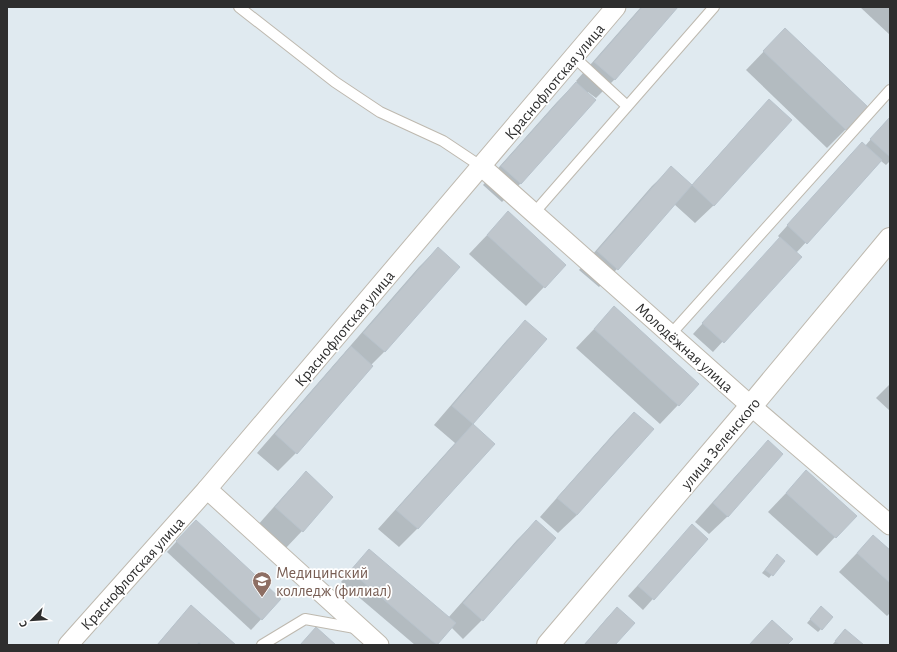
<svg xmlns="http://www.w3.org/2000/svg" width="897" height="652" font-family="'Alegreya Sans',sans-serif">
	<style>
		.shadow { fill: #0003 }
		.building { fill: #bfc6cc; stroke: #b8c3cc }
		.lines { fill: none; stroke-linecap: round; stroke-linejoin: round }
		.service-casing { stroke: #beb9af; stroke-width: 12 }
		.minor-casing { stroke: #beb9af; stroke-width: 21 }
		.tertiary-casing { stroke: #beb9af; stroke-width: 24 }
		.service { stroke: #fff; stroke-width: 10 }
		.minor { stroke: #fff; stroke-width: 19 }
		.tertiary { stroke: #fff; stroke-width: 22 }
		.labels { text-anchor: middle; stroke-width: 3.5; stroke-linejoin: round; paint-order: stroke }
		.street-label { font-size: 16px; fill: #2e2e2e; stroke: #fff }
		.education-label { font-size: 16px; fill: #785e54; stroke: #fff; text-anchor: start }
	</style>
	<rect width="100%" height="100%" fill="#e0eaf0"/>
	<g class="shadow">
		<path d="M641,7H677L614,80L596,98L588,92L587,93L595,100L520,184L502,202L483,185L557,102L577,82L576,81Z"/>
		<path d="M860,7H890V35Z"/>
		<path d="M767,48L846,129L827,148L746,70Z"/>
		<path d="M769,101L714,205L695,223L674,204L617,269L599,287L579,270L652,186L671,168L691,186L751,119Z"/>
		<path d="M890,117V161L886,165L881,161L796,253L800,257L713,352L693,334L780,238L778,236L852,153L865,146Z"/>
		<path d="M508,213L544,287L526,306L469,254Z"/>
		<path d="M438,248L458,267L384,352L371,365L296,453L278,471L257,453L419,267Z"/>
		<path d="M614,308L678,405L660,424L576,348Z"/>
		<path d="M525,322L545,339L472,424L493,444L417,529L399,547L378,529L455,443L434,425L507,340Z"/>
		<path d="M890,384V411L876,398Z"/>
		<path d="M634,413L577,515L558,533L540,517L615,432Z"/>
		<path d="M768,442L728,516L709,534L695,522L750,460Z"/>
		<path d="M806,472L855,516L817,556L768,512Z"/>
		<path d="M306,473L331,497L302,531L284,550L257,526L288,491Z"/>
		<path d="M536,521L555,538L482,620L463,639L451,627L436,645H415L341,582L369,550L448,618L517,540Z"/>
		<path d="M692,526L706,539L643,610L628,596Z"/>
		<path d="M186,531L280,599L251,630L167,552Z"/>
		<path d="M873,536L890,551V613L887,616L839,572Z"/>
		<path d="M774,559L783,561L769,578L762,573Z"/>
		<path d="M617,608L614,645H584L607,618Z"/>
		<path d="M818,610L821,629L818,632L807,623Z"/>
		<path d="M181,617L234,645H157Z"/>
		<path d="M845,630L863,645H832Z"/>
	</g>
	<g class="building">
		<path d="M642,7H678L615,80L594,62Z"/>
		<path d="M785,28L868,107L846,130L763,51Z"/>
		<path d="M576,82L596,100L521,184L501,166Z"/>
		<path d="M769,99L792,120L714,206L692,185Z"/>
		<path d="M890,117V157L870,139Z"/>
		<path d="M862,142L882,160L807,244L787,225Z"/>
		<path d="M671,166L692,185L618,270L597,251Z"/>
		<path d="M508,211L566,265L545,288L487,235Z"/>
		<path d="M780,237L802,257L724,343L702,323Z"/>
		<path d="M438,247L460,267L385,352L363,333Z"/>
		<path d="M614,306L699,384L679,406L594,329Z"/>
		<path d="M525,320L547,339L473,424L452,406Z"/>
		<path d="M351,346L373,366L297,454L275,434Z"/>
		<path d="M634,412L654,429L577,515L557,498Z"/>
		<path d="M473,424L495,444L418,529L396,510Z"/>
		<path d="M768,440L783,454L728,517L713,503Z"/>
		<path d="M806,470L857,516L836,538L786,493Z"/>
		<path d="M306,471L333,497L303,532L275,507Z"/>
		<path d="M196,520L281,599L262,620L176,541Z"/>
		<path d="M536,520L556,538L483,621L463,603Z"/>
		<path d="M692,524L708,539L654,600L638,586Z"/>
		<path d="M873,535L890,550V583L857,553Z"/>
		<path d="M369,549L456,623L437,645L350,571Z"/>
		<path d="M777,554L785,561L773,576L765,570Z"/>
		<path d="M191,605L236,645H202L199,642L196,645H157Z"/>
		<path d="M821,606L833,617L822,630L810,619Z"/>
		<path d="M617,607L635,623L615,645H584Z"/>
		<path d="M772,620L793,639L787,645H749Z"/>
		<path d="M316,627L336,645H300Z"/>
		<path d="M845,629L864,645H840L835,641Z"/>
	</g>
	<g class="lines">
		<defs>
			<g id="service">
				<path d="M239,7L335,82L380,112L443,141L482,167"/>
				<path d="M574,57L627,106"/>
				<path d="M534,213L714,7"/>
				<path d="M670,335L890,90"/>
				<path d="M262,645L305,619L355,628"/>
			</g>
			<g id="minor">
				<path d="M482,167L751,406L890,525"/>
				<path d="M207,489L379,645"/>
				<path d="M68,645L207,489L616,7"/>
			</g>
			<path id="tertiary" d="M548,645L751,406L890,239"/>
		</defs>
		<use href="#service" class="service-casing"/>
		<use href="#minor" class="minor-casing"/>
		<use href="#tertiary" class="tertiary-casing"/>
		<use href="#service" class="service"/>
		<use href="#minor" class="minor"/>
		<use href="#tertiary" class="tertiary"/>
	</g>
	<defs>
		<symbol id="university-pin" viewBox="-11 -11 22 30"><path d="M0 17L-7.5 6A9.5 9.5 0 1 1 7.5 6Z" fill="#8d6e63" stroke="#fff"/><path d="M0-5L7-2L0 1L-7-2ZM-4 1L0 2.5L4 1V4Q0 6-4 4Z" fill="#fff"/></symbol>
	</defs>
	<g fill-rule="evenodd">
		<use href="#university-pin" x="251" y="570" width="22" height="30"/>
	</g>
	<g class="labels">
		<g class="street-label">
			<text transform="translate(554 81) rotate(-50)" y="6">Краснофлотская улица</text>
			<text transform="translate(344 328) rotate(-50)" y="6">Краснофлотская улица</text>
			<text transform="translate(685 347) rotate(42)" y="6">Молодёжная улица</text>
			<text transform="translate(720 443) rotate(-50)" y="6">улица Зеленского</text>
			<text transform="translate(132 573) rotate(-48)" y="6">Краснофлотская улица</text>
		</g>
		<g class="education-label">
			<text x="276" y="578">Медицинский<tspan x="276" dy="18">колледж (филиал)</tspan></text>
		</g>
	</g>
	<rect width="897" height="652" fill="none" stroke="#2e2e2e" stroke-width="16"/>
	<g transform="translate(32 620) rotate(245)" stroke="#ffffff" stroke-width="3" paint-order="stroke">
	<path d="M0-3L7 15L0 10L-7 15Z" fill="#2e2e2e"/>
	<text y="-6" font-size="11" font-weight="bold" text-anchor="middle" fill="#2e2e2e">С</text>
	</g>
</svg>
